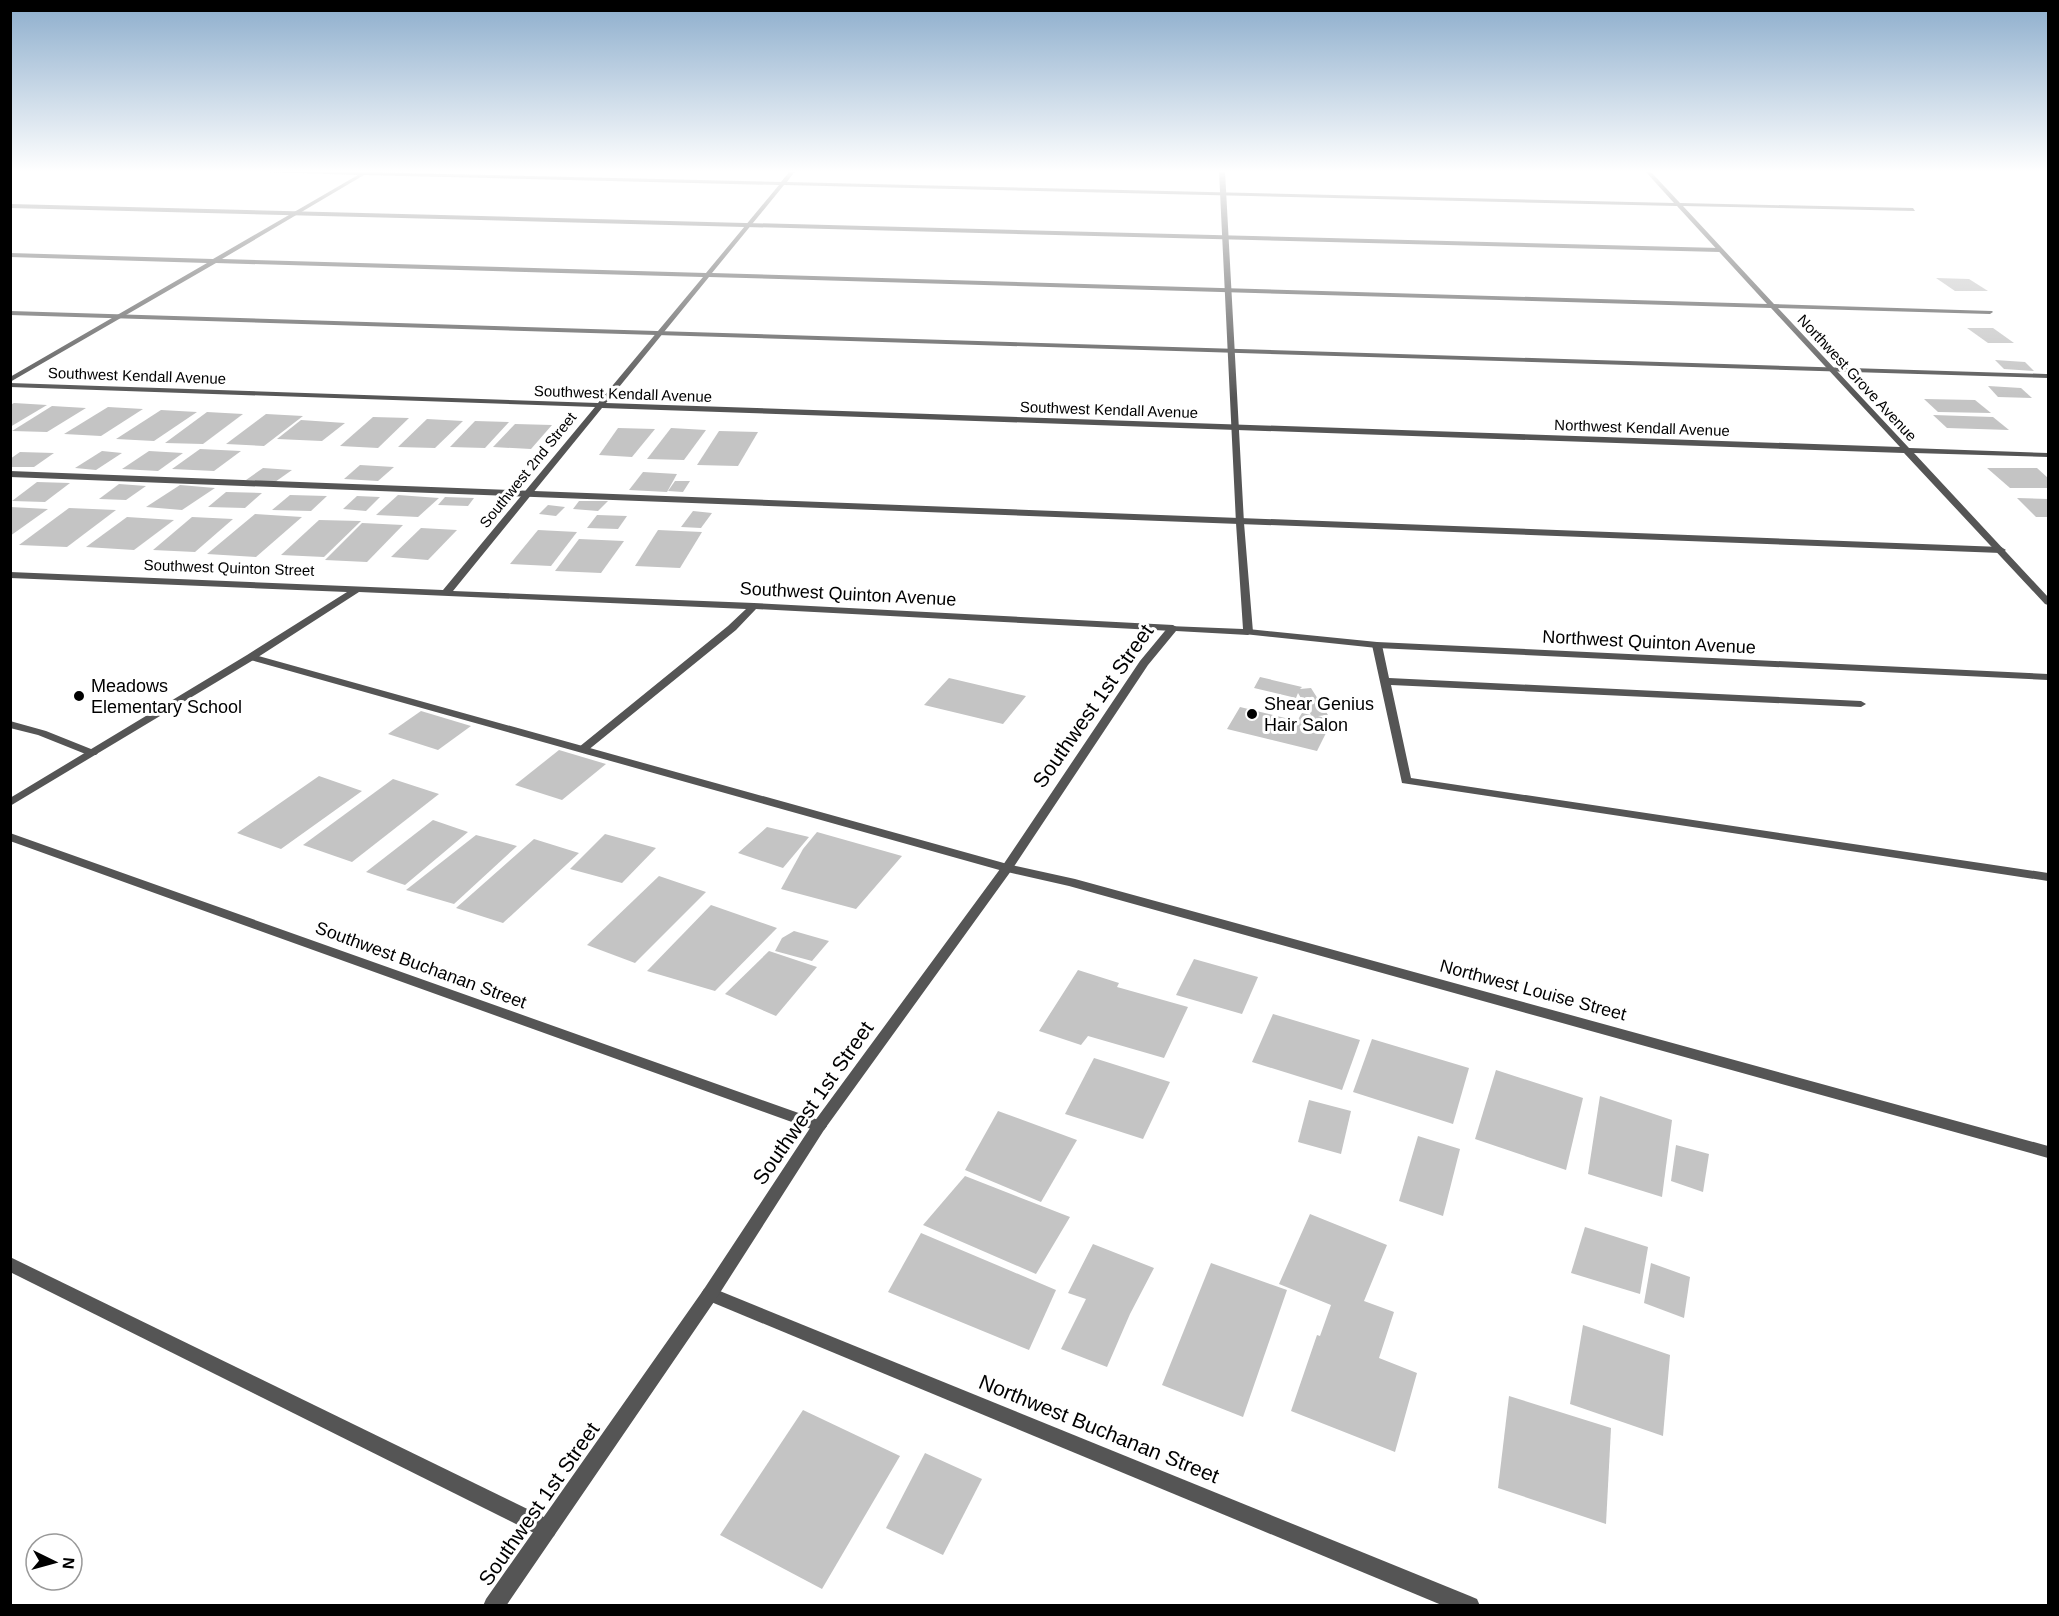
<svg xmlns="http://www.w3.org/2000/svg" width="2059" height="1616" font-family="Arial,sans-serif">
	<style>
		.building { fill: #c4c4c4 }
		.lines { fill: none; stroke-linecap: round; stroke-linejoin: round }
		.service { fill: #555; fill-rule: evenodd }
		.minor { fill: #555; fill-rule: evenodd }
		.tertiary { fill: #555; fill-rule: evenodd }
		.poi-dot { fill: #000; stroke: #fff; stroke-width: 2 }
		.labels { text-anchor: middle; stroke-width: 6; stroke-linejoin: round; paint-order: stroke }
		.far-street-label { font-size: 15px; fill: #000; stroke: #fff }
		.street-label { font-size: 18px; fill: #000; stroke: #fff }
		.poi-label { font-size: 18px; fill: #000; stroke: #fff; text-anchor: start }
		.near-street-label { font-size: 21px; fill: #000; stroke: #fff }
	</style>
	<rect width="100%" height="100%" fill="#fff"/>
	<g class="building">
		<path d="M1936,278L1969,279L1988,291H1955Z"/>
		<path d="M1967,328H1993L2014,343H1988Z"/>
		<path d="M1995,360L2025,362L2034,371L2004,369Z"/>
		<path d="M1988,386L2021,388L2032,398L1998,397Z"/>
		<path d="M1924,399L1975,400L1991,413L1938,412Z"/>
		<path d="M14,403L47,405L10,427V405Z"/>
		<path d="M52,406L86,408L47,432L12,431Z"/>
		<path d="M108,407L143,409L101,436L64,434Z"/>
		<path d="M161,410L197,412L154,441L116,439Z"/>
		<path d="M207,412L243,414L203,444L165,443Z"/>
		<path d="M266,414L303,416L264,446L226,444Z"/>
		<path d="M1933,415L1993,417L2009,430L1947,428Z"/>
		<path d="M373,417L409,418L378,448L340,446Z"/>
		<path d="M427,419L463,421L435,448L398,447Z"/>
		<path d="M301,420L345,423L322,441L277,439Z"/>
		<path d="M475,421L509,422L485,448L450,447Z"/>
		<path d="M515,424L552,425L531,449L493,447Z"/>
		<path d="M618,428L655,429L632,457L599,455Z"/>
		<path d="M671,428L706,430L684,460L647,459Z"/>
		<path d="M719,431L758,432L738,466L697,465Z"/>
		<path d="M200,449L241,451L214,471L172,469Z"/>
		<path d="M102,451L122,453L96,470L75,468Z"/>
		<path d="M149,451L183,453L158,471L122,469Z"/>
		<path d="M20,452L54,453L34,467H10V459Z"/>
		<path d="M360,465L394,467L378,481L344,479Z"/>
		<path d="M263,468L292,470L275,482L246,480Z"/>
		<path d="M1987,468H2037L2048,478V488H2010Z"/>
		<path d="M643,472L677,474L667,492L629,490Z"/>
		<path d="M675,481H690L683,492L668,491Z"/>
		<path d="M37,482L70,483L45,502L12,501Z"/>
		<path d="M119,484L146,486L126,500L99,499Z"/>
		<path d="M180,485L215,488L182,510L146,507Z"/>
		<path d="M226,492L262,493L245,508L208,507Z"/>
		<path d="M290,495L327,496L311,511L272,510Z"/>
		<path d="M398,495L439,498L418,517L376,515Z"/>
		<path d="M357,496L380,497L366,511L343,509Z"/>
		<path d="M445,497L474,498L468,506L438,505Z"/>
		<path d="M2017,498L2048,499V517H2036Z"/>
		<path d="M579,501H608L598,511L573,509Z"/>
		<path d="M548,505L565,507L556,516L539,514Z"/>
		<path d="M10,507L48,509L10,536Z"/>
		<path d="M69,508L116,510L67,547L19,545Z"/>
		<path d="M693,511L712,513L701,528L681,527Z"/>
		<path d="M255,514L302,517L256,557L207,554Z"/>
		<path d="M597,515L627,516L618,529L587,528Z"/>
		<path d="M127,517L174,520L134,550L86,547Z"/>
		<path d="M192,517L233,519L195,552L153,550Z"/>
		<path d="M319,520L361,521L324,557L281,555Z"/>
		<path d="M362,523L403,525L367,562L325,560Z"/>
		<path d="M421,528L457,530L428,560L391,557Z"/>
		<path d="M538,530L577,532L551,566L510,564Z"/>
		<path d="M658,530L702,532L680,568L635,566Z"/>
		<path d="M579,539L624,541L601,573L555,571Z"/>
		<path d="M1260,677L1302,687L1300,689L1311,688L1328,715L1318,716L1339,722L1334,733L1327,731L1317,751L1227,729L1240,707L1297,721L1302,713L1311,715L1298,693L1296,698L1254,688Z"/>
		<path d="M949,678L1026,696L1003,724L924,705Z"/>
		<path d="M421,711L471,726L438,750L388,734Z"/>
		<path d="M559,750L606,764L562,800L515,785Z"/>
		<path d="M319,776L362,791L281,849L237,833Z"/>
		<path d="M393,779L439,794L352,862L303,845Z"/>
		<path d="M433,820L468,832L405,885L366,872Z"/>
		<path d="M767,827L809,837L783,868L738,853Z"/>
		<path d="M817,832L902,856L856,909L781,889L803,849Z"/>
		<path d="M605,834L656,848L622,883L570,869Z"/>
		<path d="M476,835L517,846L454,904L406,890Z"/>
		<path d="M534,839L579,853L503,923L456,908Z"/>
		<path d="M659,876L706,892L635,963L587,945Z"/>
		<path d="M711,905L777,928L715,991L647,971Z"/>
		<path d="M794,931L829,941L812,961L775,951L782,938Z"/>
		<path d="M769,951L817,967L776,1016L725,994Z"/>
		<path d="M1194,959L1258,977L1242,1014L1176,995Z"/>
		<path d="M1078,970L1119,983L1117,987L1188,1007L1164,1058L1088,1036L1081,1045L1039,1031Z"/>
		<path d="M1273,1014L1360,1040L1342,1090L1252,1062Z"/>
		<path d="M1372,1039L1469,1068L1453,1124L1353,1092Z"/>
		<path d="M1094,1058L1170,1082L1143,1139L1065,1114Z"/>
		<path d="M1496,1070L1583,1098L1566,1170L1475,1139Z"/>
		<path d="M1600,1096L1672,1120L1662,1197L1588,1174Z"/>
		<path d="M1309,1100L1351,1111L1341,1154L1298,1142Z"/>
		<path d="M998,1111L1077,1140L1041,1202L965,1170Z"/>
		<path d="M1418,1136L1460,1149L1443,1216L1399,1201Z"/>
		<path d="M1676,1145L1709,1154L1703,1192L1671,1181Z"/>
		<path d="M965,1176L1070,1217L1036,1274L923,1225Z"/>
		<path d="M1310,1214L1387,1245L1364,1301L1394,1312L1379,1358L1417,1373L1395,1452L1291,1411L1317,1335L1320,1336L1331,1305L1279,1284Z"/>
		<path d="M1585,1227L1648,1247L1640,1294L1571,1273Z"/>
		<path d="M921,1233L1056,1290L1029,1350L888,1292Z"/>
		<path d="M1093,1244L1154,1268L1130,1314L1107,1367L1061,1349L1086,1299L1068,1293Z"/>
		<path d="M1211,1263L1287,1290L1243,1417L1162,1385Z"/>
		<path d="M1651,1263L1690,1277L1684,1318L1644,1303Z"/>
		<path d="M1583,1325L1670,1355L1663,1436L1570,1404Z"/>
		<path d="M1509,1396L1611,1428L1606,1524L1498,1488Z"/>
		<path d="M803,1410L900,1456L822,1589L720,1535Z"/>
		<path d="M925,1453L982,1479L943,1555L886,1528Z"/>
	</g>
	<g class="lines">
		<g class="service">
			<path d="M10,204L1720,248L1723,250L1720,252L10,208Z"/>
			<path d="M10,311L2046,374H2048V378L10,315Z"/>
			<path d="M10,471L2001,547L2006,550L2001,553L10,477Z"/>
			<path d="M1377,642L1382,645L1389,678L1861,701L1866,704L1861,707L1391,685L1411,778L2048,873V881L1402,783L1372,645Z"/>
			<path d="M251,654L1011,865L1013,868L1007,872L1003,871L247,659L246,657Z"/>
			<path d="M10,721L46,731L96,751L98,753L96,755H88L38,735L10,728Z"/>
			<path d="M10,1257L554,1522L557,1529L554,1536L547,1539L540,1536L10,1272Z"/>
		</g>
		<g class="minor">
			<path d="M237,171H319L781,182L790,171H795L787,182L1674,203L1645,171H1650L1680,203L1913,208L1915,211L1683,206L1774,304L1992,311L1993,312L1990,314L1778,308L1909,448L2048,453V457L1914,453L2048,597V605L2045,604L1904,453L602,408L453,591L754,603L1173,625L1178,628L1173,631L756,609L736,630L587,751L583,752L577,749L579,747L728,626L746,609L359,592L255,659L10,806V798L247,655L347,592L10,578V572L443,590L595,407L10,387V383L598,403L703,277L216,263L10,382V377L207,263L10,257V253L213,259L358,175ZM364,175L779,185L706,273L222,259ZM784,185L1677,206L1767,304L712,273ZM709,277L1771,308L1900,447L606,403Z"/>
			<path d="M1248,629L1377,642L2048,674V680L1377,648L1244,634L1243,632Z"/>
			<path d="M10,833L824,1122L827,1126L824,1130L819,1132L814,1130L10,841Z"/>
			<path d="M1007,864L1075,879L2048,1146V1158L1069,886L1003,871L1001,868L1003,865Z"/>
			<path d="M710,1287L1470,1596L1477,1599L1480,1606H1444L704,1299L701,1294L704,1289Z"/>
		</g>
		<path class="tertiary" d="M1219,171H1225L1244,523L1253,632L1248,635L1176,631L1148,665L1011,871L824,1130L716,1299L506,1606H483L486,1599L704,1289L814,1122L1003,865L1140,661L1169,626L1243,629L1236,523Z"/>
	</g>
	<linearGradient id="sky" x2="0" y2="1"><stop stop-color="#8cadcc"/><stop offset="0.43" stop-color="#fff"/><stop offset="1" stop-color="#fff" stop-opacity="0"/></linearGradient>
	<rect width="2059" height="398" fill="url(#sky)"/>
	<g class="poi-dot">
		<circle cx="79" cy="696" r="6"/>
		<circle cx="1252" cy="714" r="6"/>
	</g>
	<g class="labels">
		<g class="far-street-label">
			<text transform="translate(137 376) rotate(2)" y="5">Southwest Kendall Avenue</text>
			<text transform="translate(1857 378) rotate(47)" y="5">Northwest Grove Avenue</text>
			<text transform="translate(623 394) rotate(2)" y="5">Southwest Kendall Avenue</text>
			<text transform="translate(1109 410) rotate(2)" y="5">Southwest Kendall Avenue</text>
			<text transform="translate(1642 428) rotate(2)" y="5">Northwest Kendall Avenue</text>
			<text transform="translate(528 470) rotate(-51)" y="5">Southwest 2nd Street</text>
			<text transform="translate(229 568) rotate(2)" y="5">Southwest Quinton Street</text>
		</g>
		<g class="street-label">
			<text transform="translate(848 594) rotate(3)" y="6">Southwest Quinton Avenue</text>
			<text transform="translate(1649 642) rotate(3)" y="6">Northwest Quinton Avenue</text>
			<text transform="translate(421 965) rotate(20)" y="6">Southwest Buchanan Street</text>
			<text transform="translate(1533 990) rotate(15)" y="6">Northwest Louise Street</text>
		</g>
		<g class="poi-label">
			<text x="91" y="692">Meadows<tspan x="91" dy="21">Elementary School</tspan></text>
			<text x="1264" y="710">Shear Genius<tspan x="1264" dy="21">Hair Salon</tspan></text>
		</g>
		<g class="near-street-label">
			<text transform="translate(1093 706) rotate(-55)" y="7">Southwest 1st Street</text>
			<text transform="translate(813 1103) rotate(-55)" y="7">Southwest 1st Street</text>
			<text transform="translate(1099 1429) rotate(22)" y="7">Northwest Buchanan Street</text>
			<text transform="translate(539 1504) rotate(-55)" y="7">Southwest 1st Street</text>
		</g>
	</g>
	<rect width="2059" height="1616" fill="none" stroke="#000000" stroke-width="24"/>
	<g transform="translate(54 1562) rotate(95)"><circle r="28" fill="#ffffff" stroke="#999999" stroke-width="1.5"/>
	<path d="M0-4.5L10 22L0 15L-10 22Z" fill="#000000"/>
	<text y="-9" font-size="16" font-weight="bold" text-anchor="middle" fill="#000000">N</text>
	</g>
</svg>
